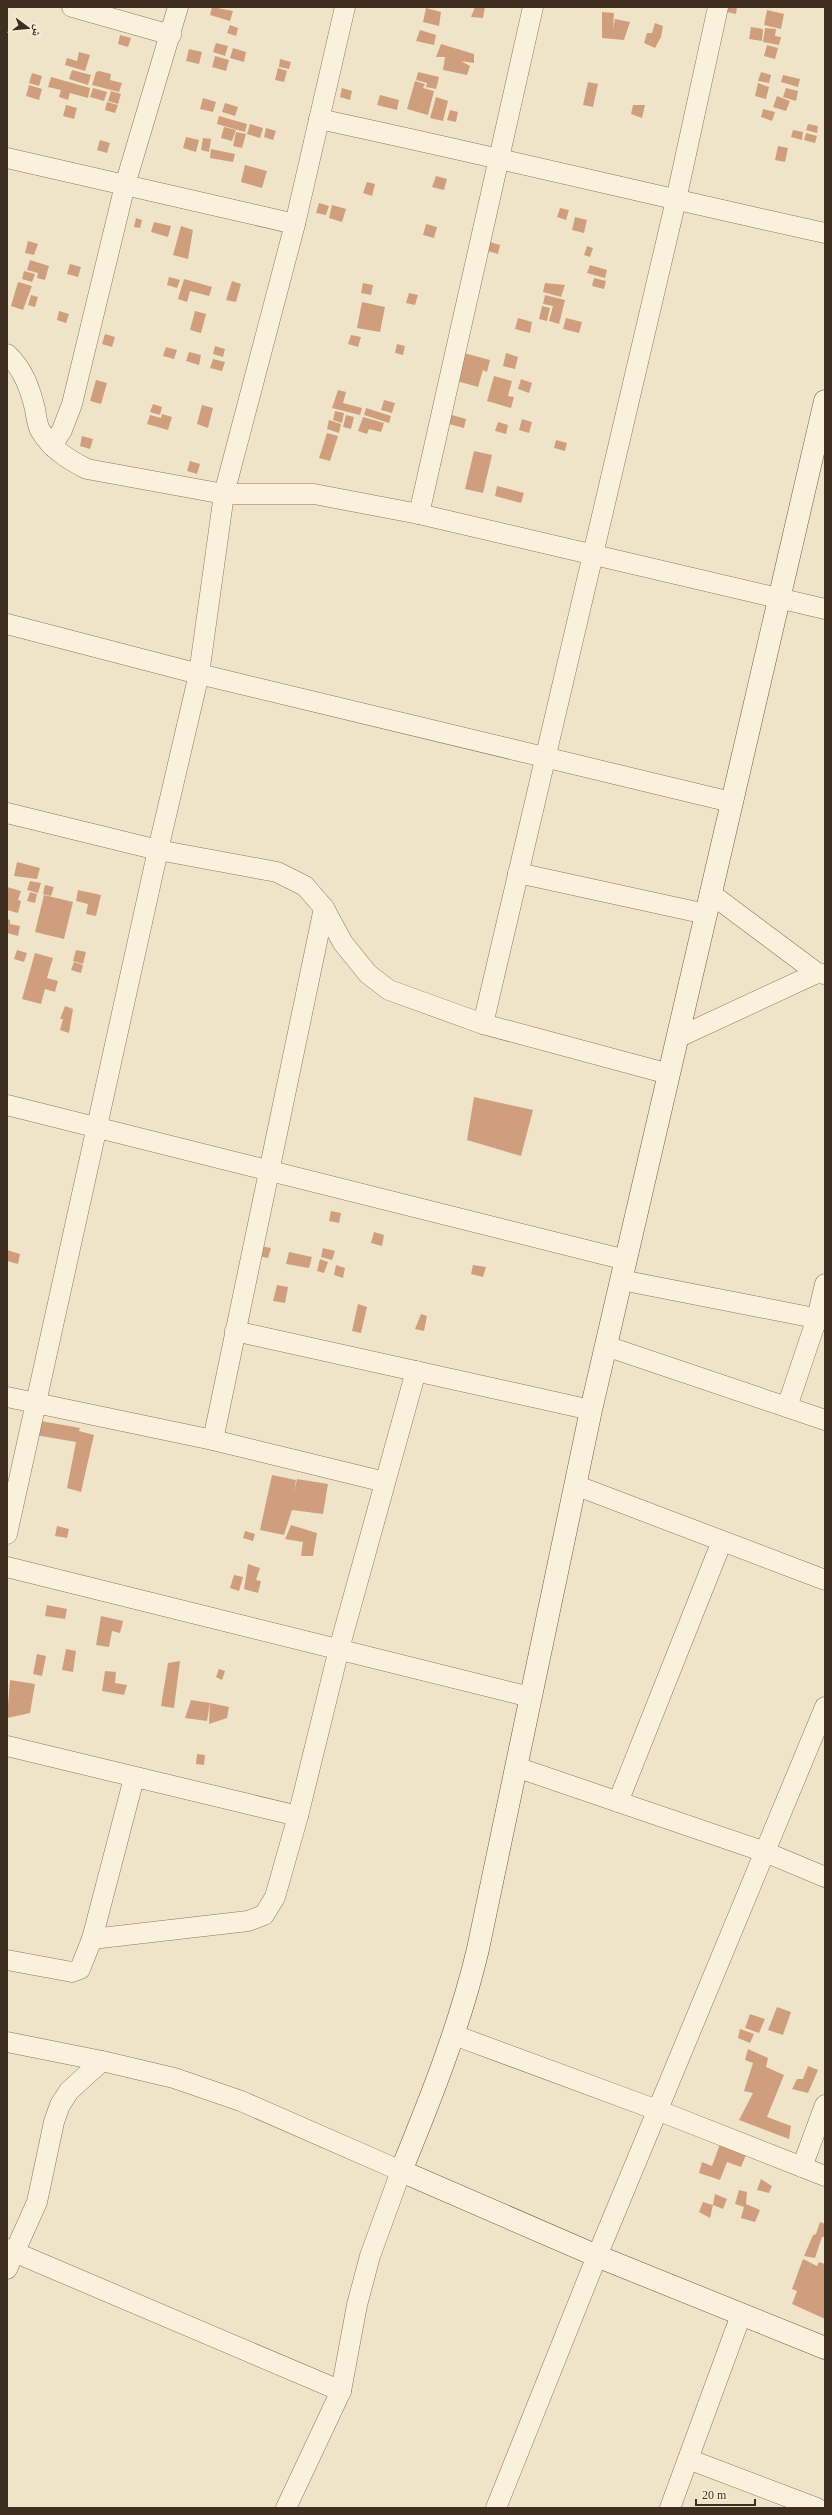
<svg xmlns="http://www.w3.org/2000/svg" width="832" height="2515" font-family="'Times New Roman','Noto Naskh Arabic',serif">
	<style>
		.building { fill: #cf9f7d }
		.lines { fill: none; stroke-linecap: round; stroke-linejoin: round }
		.street-casing { stroke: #8d765c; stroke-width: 21 }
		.secondary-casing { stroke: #6f573f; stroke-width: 23 }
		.street { stroke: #faf1dc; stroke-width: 20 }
		.secondary { stroke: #faf1dc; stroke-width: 22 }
	</style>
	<rect width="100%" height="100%" fill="#f0e4c8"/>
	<g class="building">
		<path d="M212,7L233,11L230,21L210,15Z"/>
		<path d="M475,7H485L483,18L471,17Z"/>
		<path d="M724,7H737L736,14L723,11Z"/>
		<path d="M426,8L441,12L439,26L423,22Z"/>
		<path d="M767,10L784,14L781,29L764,25Z"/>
		<path d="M602,12L614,13L613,29L615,19L630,22L624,40L602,38Z"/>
		<path d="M655,23L663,26L661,37L655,48L644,43L647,33H652Z"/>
		<path d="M230,25L238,28L236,36L227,33Z"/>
		<path d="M751,27L763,29L762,41L749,39Z"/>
		<path d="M765,28L776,29L775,36L781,37L779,45L763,42Z"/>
		<path d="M420,30L436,35L434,45L416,41Z"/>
		<path d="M120,35L131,38L128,47L118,44Z"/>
		<path d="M216,43L228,46L225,56L213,52Z"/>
		<path d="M441,44L474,54V63L461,61L470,66L467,75L443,70L445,57H436Z"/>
		<path d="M767,45L778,48L775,59L764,56Z"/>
		<path d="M233,48L246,52L244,62L230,58Z"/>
		<path d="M189,49L202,52L199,64L186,61Z"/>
		<path d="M79,52L90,55L85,71L65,65L67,58L77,61Z"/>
		<path d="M215,56L229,60L226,71L212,67Z"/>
		<path d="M280,59L291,62L289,69L279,67Z"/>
		<path d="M278,68L287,71L284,82L275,80Z"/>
		<path d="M72,70L91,75L88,85L69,79Z"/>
		<path d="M99,71L111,74L110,80L122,83L119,92L92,85L96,72Z"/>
		<path d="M418,72L439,77L436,89L426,87L427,83L416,80Z"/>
		<path d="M761,72L771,75L769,83L758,81Z"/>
		<path d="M32,73L42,76L39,86L29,83Z"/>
		<path d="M783,75L800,79L798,87L781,82Z"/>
		<path d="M51,77L90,88L88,98L70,93L68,100L59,97L61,90L48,87Z"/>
		<path d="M415,81L425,84L423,88L434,91L428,115L407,109Z"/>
		<path d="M588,82L598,84L593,107L583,105Z"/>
		<path d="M758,83L769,87L766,99L755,96Z"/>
		<path d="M29,85L42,89L39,100L26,96Z"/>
		<path d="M93,88L107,92L104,101L90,97Z"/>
		<path d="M342,88L352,91L350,100L340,97Z"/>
		<path d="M786,88L798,91L796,101L783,97Z"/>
		<path d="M111,91L121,94L118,104L108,101Z"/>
		<path d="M380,95L399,100L397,110L377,105Z"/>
		<path d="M777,96L790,101L786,111L773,107Z"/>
		<path d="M436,97L448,101L443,121L430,118Z"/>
		<path d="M203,98L216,102L213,112L200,109Z"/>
		<path d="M107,102L118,105L115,113L105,110Z"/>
		<path d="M225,103L238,107L235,116L222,112Z"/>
		<path d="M66,105L77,108L74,119L63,116Z"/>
		<path d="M633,105H645L642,118L631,114Z"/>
		<path d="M763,109L775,112L772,121L761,117Z"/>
		<path d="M450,110L458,112L456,122L447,120Z"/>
		<path d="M219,116L247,124L245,132L217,124Z"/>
		<path d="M250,124L263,128L260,138L247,134Z"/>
		<path d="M808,124L818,126L817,133L806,130Z"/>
		<path d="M224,127L236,130L232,141L221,138Z"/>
		<path d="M266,128L276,131L273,140L264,137Z"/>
		<path d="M793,130L803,132L802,140L791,137Z"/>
		<path d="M236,132L246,134L242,148L233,146Z"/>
		<path d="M806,133L817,136L815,143L804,140Z"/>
		<path d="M186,137L199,140L196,152L183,148Z"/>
		<path d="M203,138L211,139L209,152L201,150Z"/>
		<path d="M100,140L110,143L107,153L97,150Z"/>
		<path d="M778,146L788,148L785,162L775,160Z"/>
		<path d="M211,149L235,154L233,162L210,158Z"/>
		<path d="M245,165L267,171L262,188L241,182Z"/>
		<path d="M436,176L447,179L444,190L432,187Z"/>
		<path d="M367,182L375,184L372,196L363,193Z"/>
		<path d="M319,203L329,206L326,215L316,213Z"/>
		<path d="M332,205L346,209L342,222L329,218Z"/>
		<path d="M560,208L569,210L566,220L557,217Z"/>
		<path d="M575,217L587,220L584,233L572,230Z"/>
		<path d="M136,218L142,220L140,228L134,227Z"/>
		<path d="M154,222L171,226L168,237L151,232Z"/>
		<path d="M426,224L437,227L434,238L423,235Z"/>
		<path d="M181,226L193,230L188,259L173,255Z"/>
		<path d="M28,241L38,244L34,255L25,253Z"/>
		<path d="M490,242L500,245L498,254L488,251Z"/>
		<path d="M587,246L593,248L590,257L584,255Z"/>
		<path d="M30,260L49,266L45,280L37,278L38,273L27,270Z"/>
		<path d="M70,264L81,267L78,277L67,274Z"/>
		<path d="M590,265L607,270L605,278L587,273Z"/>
		<path d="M24,271L35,274L32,282L22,279Z"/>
		<path d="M169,277L180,280L177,288L167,285Z"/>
		<path d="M594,278L606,281L604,289L592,286Z"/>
		<path d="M184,279L212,287L209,296L190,291L187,302L178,299Z"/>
		<path d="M232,281L241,284L236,302L226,300Z"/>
		<path d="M18,282L32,286L23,310L11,306Z"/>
		<path d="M363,283L373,285L371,295L361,293Z"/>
		<path d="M545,283L565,285L561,297L543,292Z"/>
		<path d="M409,293L418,295L415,305L406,303Z"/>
		<path d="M31,295L38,297L35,307L28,305Z"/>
		<path d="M545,295L565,300L559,324L549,321L553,306L543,304Z"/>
		<path d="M362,302L385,307L380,332L357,328Z"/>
		<path d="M542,306L550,308L547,321L539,319Z"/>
		<path d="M59,311L69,314L66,323L57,320Z"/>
		<path d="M195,311L206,314L201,333L190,330Z"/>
		<path d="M518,318L532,322L530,333L515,329Z"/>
		<path d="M566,318L582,322L579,333L563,329Z"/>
		<path d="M105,334L115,337L112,347L102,344Z"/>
		<path d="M351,335L361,337L358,347L348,344Z"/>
		<path d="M397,344L405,346L403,355L395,353Z"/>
		<path d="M215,346L225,349L223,357L213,354Z"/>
		<path d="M166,347L177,350L174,359L163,356Z"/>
		<path d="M189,352L201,355L199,365L186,361Z"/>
		<path d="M464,353L490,360L487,372L483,370L478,387L457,381Z"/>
		<path d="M506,353L518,357L515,369L503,366Z"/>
		<path d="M213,359L225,362L222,371L210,368Z"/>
		<path d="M494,376L512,381L508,396L514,397L511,408L487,401Z"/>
		<path d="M521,379L532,383L529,393L518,389Z"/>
		<path d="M96,380L107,383L101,404L90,401Z"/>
		<path d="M338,390L346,392L343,403L362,408L360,415L332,408Z"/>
		<path d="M384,400L395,403L392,413L381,410Z"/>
		<path d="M153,404L162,407L160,415L150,412Z"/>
		<path d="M202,405L213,408L208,428L197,424Z"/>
		<path d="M366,408L391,416L389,423L364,415Z"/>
		<path d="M335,411L344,413L342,423L333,420Z"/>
		<path d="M162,414L172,417L168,430L147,424L150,415L161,418Z"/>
		<path d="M346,415L354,417L351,429L343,427Z"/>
		<path d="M452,415L466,419L464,428L449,424Z"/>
		<path d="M363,417L384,423L381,432L369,429L367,434L358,431Z"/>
		<path d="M522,419L532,422L529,433L519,430Z"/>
		<path d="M329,420L341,424L339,433L327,429Z"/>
		<path d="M498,422L508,425L506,434L495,431Z"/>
		<path d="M327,433L338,436L330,461L319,458Z"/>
		<path d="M82,436L93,439L90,449L80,446Z"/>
		<path d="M556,440L567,443L565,451L554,448Z"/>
		<path d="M474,451L492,455L483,493L465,489Z"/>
		<path d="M190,461L200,464L197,474L187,471Z"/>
		<path d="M497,486L524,493L521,503L495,496Z"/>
		<path d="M17,862L40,868L37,879L14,876Z"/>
		<path d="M30,881L41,883L38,893L27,890Z"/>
		<path d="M45,885L54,887L51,896L43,894Z"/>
		<path d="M7,887L21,891L18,900L21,901L18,913L7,910Z"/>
		<path d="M78,890L101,895L96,916L86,914L88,904L76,901Z"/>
		<path d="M30,892L37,894L35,903L27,901Z"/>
		<path d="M44,895L73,902L64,939L35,932Z"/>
		<path d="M7,919L10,920V924L20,926L18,936L7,933Z"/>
		<path d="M17,950L27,953L24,962L14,959Z"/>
		<path d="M76,950L86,952L83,964L73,961Z"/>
		<path d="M35,953L53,958L47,978L58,981L55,992L45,989L41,1004L22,999Z"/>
		<path d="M74,962L83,965L81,973L71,970Z"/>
		<path d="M65,1006L73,1009L69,1033L60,1030L63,1019H60Z"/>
		<path d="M474,1097L533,1110L521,1156L467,1140Z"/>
		<path d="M331,1211L341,1213L339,1223L329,1221Z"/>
		<path d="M374,1232L384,1235L382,1246L371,1243Z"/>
		<path d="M261,1246L271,1248L268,1258L258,1256Z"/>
		<path d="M323,1248L335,1251L332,1260L321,1257Z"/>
		<path d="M7,1250L20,1254L18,1264L7,1261Z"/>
		<path d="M289,1252L312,1257L309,1268L286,1264Z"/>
		<path d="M320,1259L328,1262L324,1273L317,1271Z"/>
		<path d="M336,1265L345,1268L343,1278L334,1275Z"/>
		<path d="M473,1265L486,1267L483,1277L471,1274Z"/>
		<path d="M277,1285L288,1287L285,1303L273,1301Z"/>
		<path d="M358,1304L367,1307L361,1333L352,1331Z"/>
		<path d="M421,1314L427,1316L424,1331L415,1329Z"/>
		<path d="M41,1421L80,1428L79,1431L94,1435L81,1492L67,1488L76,1442L35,1435Z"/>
		<path d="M272,1475L296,1480L294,1492L297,1479L328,1484L323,1514L292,1510L284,1535L260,1530Z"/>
		<path d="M291,1525L317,1533L313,1556H301L303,1542L285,1539Z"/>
		<path d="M57,1526L69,1529L67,1538L55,1536Z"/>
		<path d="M245,1531L255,1534L253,1541L243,1538Z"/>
		<path d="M248,1564L260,1568L256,1580L261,1581L258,1593L244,1589Z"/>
		<path d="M234,1575L243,1577L239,1591L230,1588Z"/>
		<path d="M47,1605L67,1609L65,1619L45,1616Z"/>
		<path d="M101,1616L123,1621L120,1633L112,1631L109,1647L96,1645Z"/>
		<path d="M66,1649L76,1651L73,1672L62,1670Z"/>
		<path d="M37,1654L46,1656L42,1676L33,1674Z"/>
		<path d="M180,1661L174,1708L161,1706L168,1663Z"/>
		<path d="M219,1669L225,1671L222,1680L216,1677Z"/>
		<path d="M105,1671L116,1672L115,1683L127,1685L124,1695L102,1691Z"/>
		<path d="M10,1680L35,1684L30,1713L7,1718Z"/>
		<path d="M191,1700L210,1703L207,1721L185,1718Z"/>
		<path d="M210,1703L229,1707L227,1718L209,1724Z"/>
		<path d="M197,1754L205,1755L204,1765L196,1764Z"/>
		<path d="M777,2007L791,2012L783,2035L768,2030Z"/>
		<path d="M750,2014L765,2019L759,2033L745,2028Z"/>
		<path d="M740,2029L754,2034L750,2043L738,2038Z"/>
		<path d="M748,2049L768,2058L766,2067L784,2075L767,2117L791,2126L789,2139L739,2120L753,2093L744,2091L753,2063L745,2060Z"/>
		<path d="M808,2066L818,2070L808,2093L792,2089L797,2079H803Z"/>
		<path d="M721,2141L748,2150L741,2167L727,2162L720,2180L699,2173L702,2162L712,2166Z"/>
		<path d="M761,2179L772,2186L769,2193L757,2190Z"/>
		<path d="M739,2190L747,2192L746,2204L760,2210L755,2222L741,2218L744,2207L735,2204Z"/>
		<path d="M715,2194L727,2199L723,2209L713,2205Z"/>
		<path d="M703,2202L713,2205L710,2218L699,2212Z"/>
		<path d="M820,2222L825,2224V2237H822L815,2258L804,2256L813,2235L816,2234Z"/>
		<path d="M803,2259L817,2266L819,2262L825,2264V2319L792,2304L797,2291L792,2289Z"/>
	</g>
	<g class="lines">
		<defs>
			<g id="street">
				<path d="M72,7L171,35"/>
				<path d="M319,119C488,155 656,196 825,233"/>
				<path d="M7,158L295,224"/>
				<path d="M7,354C23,369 30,388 35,409C36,415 37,424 40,430C51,449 69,460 87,469L224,494H314L419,514L825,609"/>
				<path d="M52,446L62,430L72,404L125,185L178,7"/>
				<path d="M419,514L533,7"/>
				<path d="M7,624L199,674L731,802"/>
				<path d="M7,813L158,850L277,872L305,886L324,908L343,943L368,974L389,990L483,1024L669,1074"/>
				<path d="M518,873L706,914"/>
				<path d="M710,893L817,973L825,974"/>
				<path d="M483,1024L676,200L718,7"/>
				<path d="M677,1038L817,973"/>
				<path d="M7,1105L626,1260"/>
				<path d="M621,1280L825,1320"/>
				<path d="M235,1331L591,1410"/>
				<path d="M606,1346L825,1420"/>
				<path d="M7,1397L213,1440L385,1482"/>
				<path d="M787,1407L817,1318L825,1284"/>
				<path d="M213,1440L324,908"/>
				<path d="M575,1485L825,1580"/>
				<path d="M7,1534L158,850L199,674L224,494L295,224L345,7"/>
				<path d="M7,1567L530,1697"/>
				<path d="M7,1746L298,1816"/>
				<path d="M516,1767L765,1852L825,1877"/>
				<path d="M618,1802L722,1541"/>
				<path d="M92,1939L248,1921L264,1915L275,1897L298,1816L339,1649L416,1371"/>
				<path d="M7,1960L72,1972L80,1969L92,1939L134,1778"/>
				<path d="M454,2035L657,2110L825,2176"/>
				<path d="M7,2042L102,2061"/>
				<path d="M802,2167L825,2105"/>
				<path d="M7,2249L341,2391"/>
				<path d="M7,2269L37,2202L54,2122L60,2105L69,2091L102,2061L174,2078L241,2101L401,2171L370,2256L357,2305L341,2391L286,2508"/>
				<path d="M688,2459L817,2508"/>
				<path d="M496,2508L597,2256L825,1707"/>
				<path d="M670,2508L741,2315"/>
			</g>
			<path id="secondary" d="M825,401L591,1410L478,1949C460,2025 431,2098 401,2171L597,2256L825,2348"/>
		</defs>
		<use href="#street" class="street-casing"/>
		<use href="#secondary" class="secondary-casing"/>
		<use href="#street" class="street"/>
		<use href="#secondary" class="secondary"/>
	</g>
	<rect width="832" height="2515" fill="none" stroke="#3d2e20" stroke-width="16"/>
	<g transform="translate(28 28) rotate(106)" stroke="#f7eed8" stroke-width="3" paint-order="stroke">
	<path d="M0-3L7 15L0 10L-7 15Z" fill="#3d2e20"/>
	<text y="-6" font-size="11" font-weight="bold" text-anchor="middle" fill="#3d2e20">ش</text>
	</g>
	<path d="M696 2499v6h59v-6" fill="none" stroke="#3d2e20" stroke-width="2"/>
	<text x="702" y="2499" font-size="12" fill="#3d2e20" stroke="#f7eed8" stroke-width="3" paint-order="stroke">20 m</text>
</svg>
